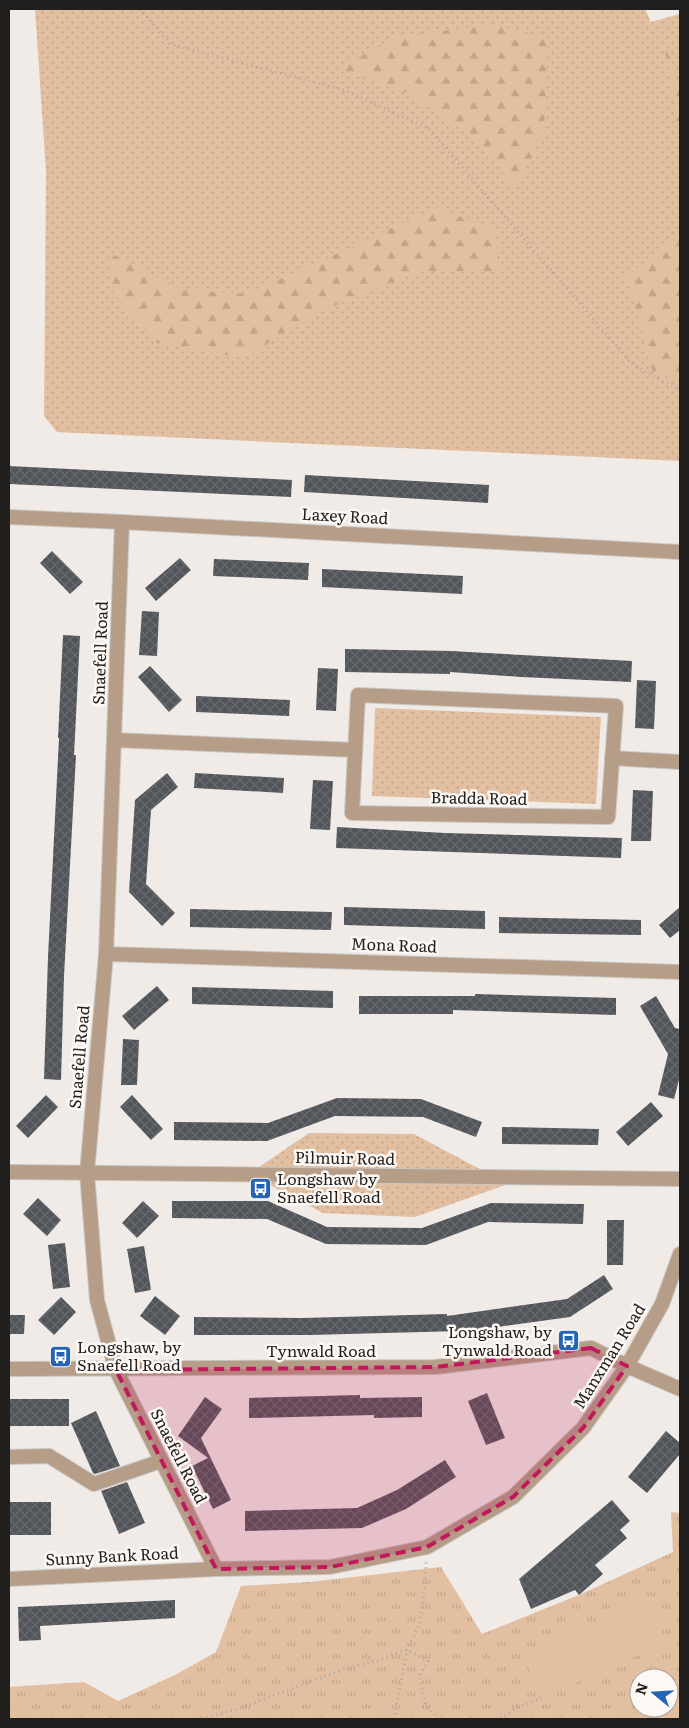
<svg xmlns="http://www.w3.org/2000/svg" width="689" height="1728" font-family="Literata,serif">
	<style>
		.grass { fill: url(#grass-dots) }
		.forest { fill: url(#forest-firs) }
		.park { fill: url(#park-tufts); fill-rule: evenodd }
		.pitch { fill: #e3bfa1 }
		.building { fill: url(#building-cross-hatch) }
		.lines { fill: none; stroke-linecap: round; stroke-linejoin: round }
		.minor-casing { stroke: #cbc6c2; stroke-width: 16 }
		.path { stroke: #aca8a4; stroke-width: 3; stroke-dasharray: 1 4; stroke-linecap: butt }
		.minor { stroke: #b59d88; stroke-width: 14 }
		.marked { fill: #c2185b; fill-opacity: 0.2; stroke: #c2185b; stroke-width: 4; stroke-dasharray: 10 6; stroke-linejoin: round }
		.labels { text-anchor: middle; stroke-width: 5; stroke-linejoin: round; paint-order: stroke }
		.street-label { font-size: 16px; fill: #211f1d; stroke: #fdf8f4 }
		.poi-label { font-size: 16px; fill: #211f1d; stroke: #fdf8f4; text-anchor: start }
	</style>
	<defs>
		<pattern id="grass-dots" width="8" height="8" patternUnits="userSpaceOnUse" patternTransform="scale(1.25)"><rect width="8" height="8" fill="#e3bfa1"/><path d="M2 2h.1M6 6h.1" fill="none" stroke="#c2a48a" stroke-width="1.8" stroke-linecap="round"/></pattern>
		<pattern id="forest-firs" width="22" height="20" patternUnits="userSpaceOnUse" patternTransform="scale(1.25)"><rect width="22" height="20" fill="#e3bfa1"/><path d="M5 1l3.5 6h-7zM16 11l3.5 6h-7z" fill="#c2a48a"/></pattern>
		<pattern id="park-tufts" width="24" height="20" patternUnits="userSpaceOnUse" patternTransform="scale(1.25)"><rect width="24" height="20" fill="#e3bfa1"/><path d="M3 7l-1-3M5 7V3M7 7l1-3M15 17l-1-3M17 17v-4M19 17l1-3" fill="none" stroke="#c2a48a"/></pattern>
		<pattern id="building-cross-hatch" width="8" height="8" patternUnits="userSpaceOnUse" patternTransform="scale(1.25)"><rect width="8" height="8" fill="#515459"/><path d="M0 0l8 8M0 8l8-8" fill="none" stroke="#66696d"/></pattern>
	</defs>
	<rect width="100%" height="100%" fill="#f0ebe6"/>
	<g class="grass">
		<path d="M35,9H645L651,22L680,14V461L57,432L44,416L46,172Z"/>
		<path d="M375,708L601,717L596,804L372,796Z"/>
		<path d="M309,1133L414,1134L508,1184L415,1217L323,1213L249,1174Z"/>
	</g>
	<g class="forest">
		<path d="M495,25L548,38L544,132L516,189L479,142L408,93L337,70L396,36Z"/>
		<path d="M661,26L680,92V141Z"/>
		<path d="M436,207L494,230L502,272L420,271L324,310L244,358L157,343L109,288L112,254L183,290L247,294L338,253Z"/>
		<path d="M680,232V383L653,373L627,277Z"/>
	</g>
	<path class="park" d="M671,1512L680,1513V1719H9V1687L84,1682L118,1701L175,1675L216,1652L241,1586L309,1582L441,1567L482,1634L579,1595L673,1552ZM639,1678H669V1708H639Z"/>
	<path class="pitch" d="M647,1598L667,1642L542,1698L523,1653Z"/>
	<g class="building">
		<path d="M9,466L292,480L291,497L9,484Z"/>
		<path d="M305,475L489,485L488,503L304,492Z"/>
		<path d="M52,551L83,582L70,594L40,563Z"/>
		<path d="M180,558L191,570L156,601L145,588Z"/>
		<path d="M214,559L309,563L308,580L213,576Z"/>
		<path d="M322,569L463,576L462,594L322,587Z"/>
		<path d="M142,611L159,612L157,656L139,655Z"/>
		<path d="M63,635L80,636L74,755H76L64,976L61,1080L44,1079L48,957L59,738H58Z"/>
		<path d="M345,649L451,651L632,661L631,682L521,677L450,672V674L345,672Z"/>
		<path d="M150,666L182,700L169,712L138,677Z"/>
		<path d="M318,668L338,669L336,711L316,710Z"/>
		<path d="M637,680L656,681L654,729L635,728Z"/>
		<path d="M196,696L290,700L289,716L196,712Z"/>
		<path d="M167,773L178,787L151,810L146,884L175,913L162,926L129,892L135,800Z"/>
		<path d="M195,773L284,778L283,793L194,788Z"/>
		<path d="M313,780L333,781L330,830L310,829Z"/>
		<path d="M633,790L653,791L651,841H631Z"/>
		<path d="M337,827L445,833L622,838L621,858L336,848Z"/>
		<path d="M344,907L485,911V929L344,925Z"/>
		<path d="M680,907V930L670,938L659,925Z"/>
		<path d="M190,909L332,912L331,930L190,927Z"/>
		<path d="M499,917L641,920V935L499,933Z"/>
		<path d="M157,986L169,1000L134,1030L122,1016Z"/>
		<path d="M192,987L333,991V1008L192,1004Z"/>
		<path d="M475,994L616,998V1015L453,1010V1014H359V996H475Z"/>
		<path d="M656,996L675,1028L680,1029V1076L674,1099L658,1095L668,1054L640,1006Z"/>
		<path d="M123,1039L139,1040L137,1085H121Z"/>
		<path d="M46,1095L58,1107L28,1138L16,1126Z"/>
		<path d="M132,1095L163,1129L151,1140L120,1107Z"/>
		<path d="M337,1098L421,1099L482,1122L476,1137L423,1117L335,1116L267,1141L174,1140V1122L268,1123Z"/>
		<path d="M651,1102L663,1116L628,1146L616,1132Z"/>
		<path d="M502,1127L599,1129L598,1145L502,1144Z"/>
		<path d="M38,1198L61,1220L47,1236L23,1214Z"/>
		<path d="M143,1201L159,1216L137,1238L122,1223Z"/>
		<path d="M172,1201H268L327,1227L422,1228L491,1203L584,1204L583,1224L488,1222L426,1245L326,1244L267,1219L172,1218Z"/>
		<path d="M607,1220H624L623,1265H607Z"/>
		<path d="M65,1243L70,1287L53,1289L48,1245Z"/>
		<path d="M144,1246L151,1290L135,1293L127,1249Z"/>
		<path d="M604,1275L613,1289L570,1317L461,1332V1331L310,1335H194V1317L303,1318L447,1314V1316L567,1299Z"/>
		<path d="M155,1296L180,1316L165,1335L140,1316Z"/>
		<path d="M61,1297L76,1312L54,1335L38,1320Z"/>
		<path d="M9,1315H25L24,1334H9Z"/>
		<path d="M487,1393L505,1438L486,1445L468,1401Z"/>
		<path d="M360,1395V1398L422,1397V1417L374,1418V1415L249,1418V1398Z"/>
		<path d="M205,1397L222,1409L201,1438L231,1500L213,1509L192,1466L208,1458L178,1436Z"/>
		<rect x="9" y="1399" width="60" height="27"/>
		<path d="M96,1411L120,1466L95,1474L93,1473L71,1423Z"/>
		<path d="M666,1431L680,1443V1454L647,1493L628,1477Z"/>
		<path d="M445,1460L456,1477L406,1509L362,1528L245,1531V1511L357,1508L397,1490Z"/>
		<path d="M127,1482L145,1523L119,1534L101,1491Z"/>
		<path d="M612,1500L630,1521L620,1530L627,1538L595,1565L603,1574L579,1595L575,1590L531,1609L519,1579Z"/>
		<rect x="9" y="1502" width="42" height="33"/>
		<path d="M175,1600V1618L40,1626L41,1640L19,1641L18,1607Z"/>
	</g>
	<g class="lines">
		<defs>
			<g id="minor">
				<path d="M9,517L122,522L680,552"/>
				<path d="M122,522L106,954L87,1173L97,1300L116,1370L216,1569"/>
				<path d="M358,695L616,706L608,817L352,813Z"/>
				<path d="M114,740L355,750"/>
				<path d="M612,758L680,762"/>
				<path d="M106,954L680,972"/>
				<path d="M9,1172L680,1179"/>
				<path d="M9,1369L436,1367L591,1348L627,1366L680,1389"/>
				<path d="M9,1457L49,1456L94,1484L161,1461"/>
				<path d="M9,1579L216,1569L330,1567L427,1547L513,1497L583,1428L627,1366L662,1304L680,1254"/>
			</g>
		</defs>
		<use href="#minor" class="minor-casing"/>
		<g class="path">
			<path d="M140,9L170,44L344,90L429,129L633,365L680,390"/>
			<path d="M202,1719L237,1709L344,1669L378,1660L407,1650L428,1661L419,1677L426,1705L438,1719"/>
			<path d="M394,1719L407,1650L420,1623L425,1585L426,1562"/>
			<path d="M501,1719L516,1708L542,1698"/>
		</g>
		<use href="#minor" class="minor"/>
	</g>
	<path class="marked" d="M591,1348L627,1366L583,1428L513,1497L427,1547L330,1567L216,1569L116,1370L436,1367Z"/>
	<defs>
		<symbol id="bus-square" viewBox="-11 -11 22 22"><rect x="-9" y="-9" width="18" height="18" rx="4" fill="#2464b5" stroke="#fdf8f4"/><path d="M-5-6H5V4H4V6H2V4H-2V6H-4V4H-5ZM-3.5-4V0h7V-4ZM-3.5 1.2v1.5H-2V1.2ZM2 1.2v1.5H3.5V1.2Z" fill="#fff"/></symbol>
	</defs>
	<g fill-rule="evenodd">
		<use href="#bus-square" x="248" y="1176" width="25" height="25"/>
		<use href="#bus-square" x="556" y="1328" width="25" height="25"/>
		<use href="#bus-square" x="48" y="1344" width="25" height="25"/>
	</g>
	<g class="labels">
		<g class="street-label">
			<text transform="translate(345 516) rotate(3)" y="6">Laxey Road</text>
			<text transform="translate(100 653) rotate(-88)" y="6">Snaefell Road</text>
			<text transform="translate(479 798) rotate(1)" y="6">Bradda Road</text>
			<text transform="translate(394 945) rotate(2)" y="6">Mona Road</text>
			<text transform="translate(79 1057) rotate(-85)" y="6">Snaefell Road</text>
			<text transform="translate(345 1158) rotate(1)" y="6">Pilmuir Road</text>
			<text x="321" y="1357">Tynwald Road</text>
			<text transform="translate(609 1356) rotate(-58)" y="6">Manxman Road</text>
			<text transform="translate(179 1456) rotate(63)" y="6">Snaefell Road</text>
			<text transform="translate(112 1556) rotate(-3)" y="6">Sunny Bank Road</text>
		</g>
		<g class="poi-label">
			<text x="277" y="1185">Longshaw by<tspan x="277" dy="18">Snaefell Road</tspan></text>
			<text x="552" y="1338" text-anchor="end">Longshaw, by<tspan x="552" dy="18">Tynwald Road</tspan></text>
			<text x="77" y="1353">Longshaw, by<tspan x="77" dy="18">Snaefell Road</tspan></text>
		</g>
	</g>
	<rect width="689" height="1728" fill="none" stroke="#211f1d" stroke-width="20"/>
	<g transform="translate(654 1693) rotate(288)"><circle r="24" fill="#fdf8f4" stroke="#a5a19e"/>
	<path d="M0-4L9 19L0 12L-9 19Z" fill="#2464b5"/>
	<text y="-8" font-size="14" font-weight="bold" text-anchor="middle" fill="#211f1d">N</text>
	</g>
</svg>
